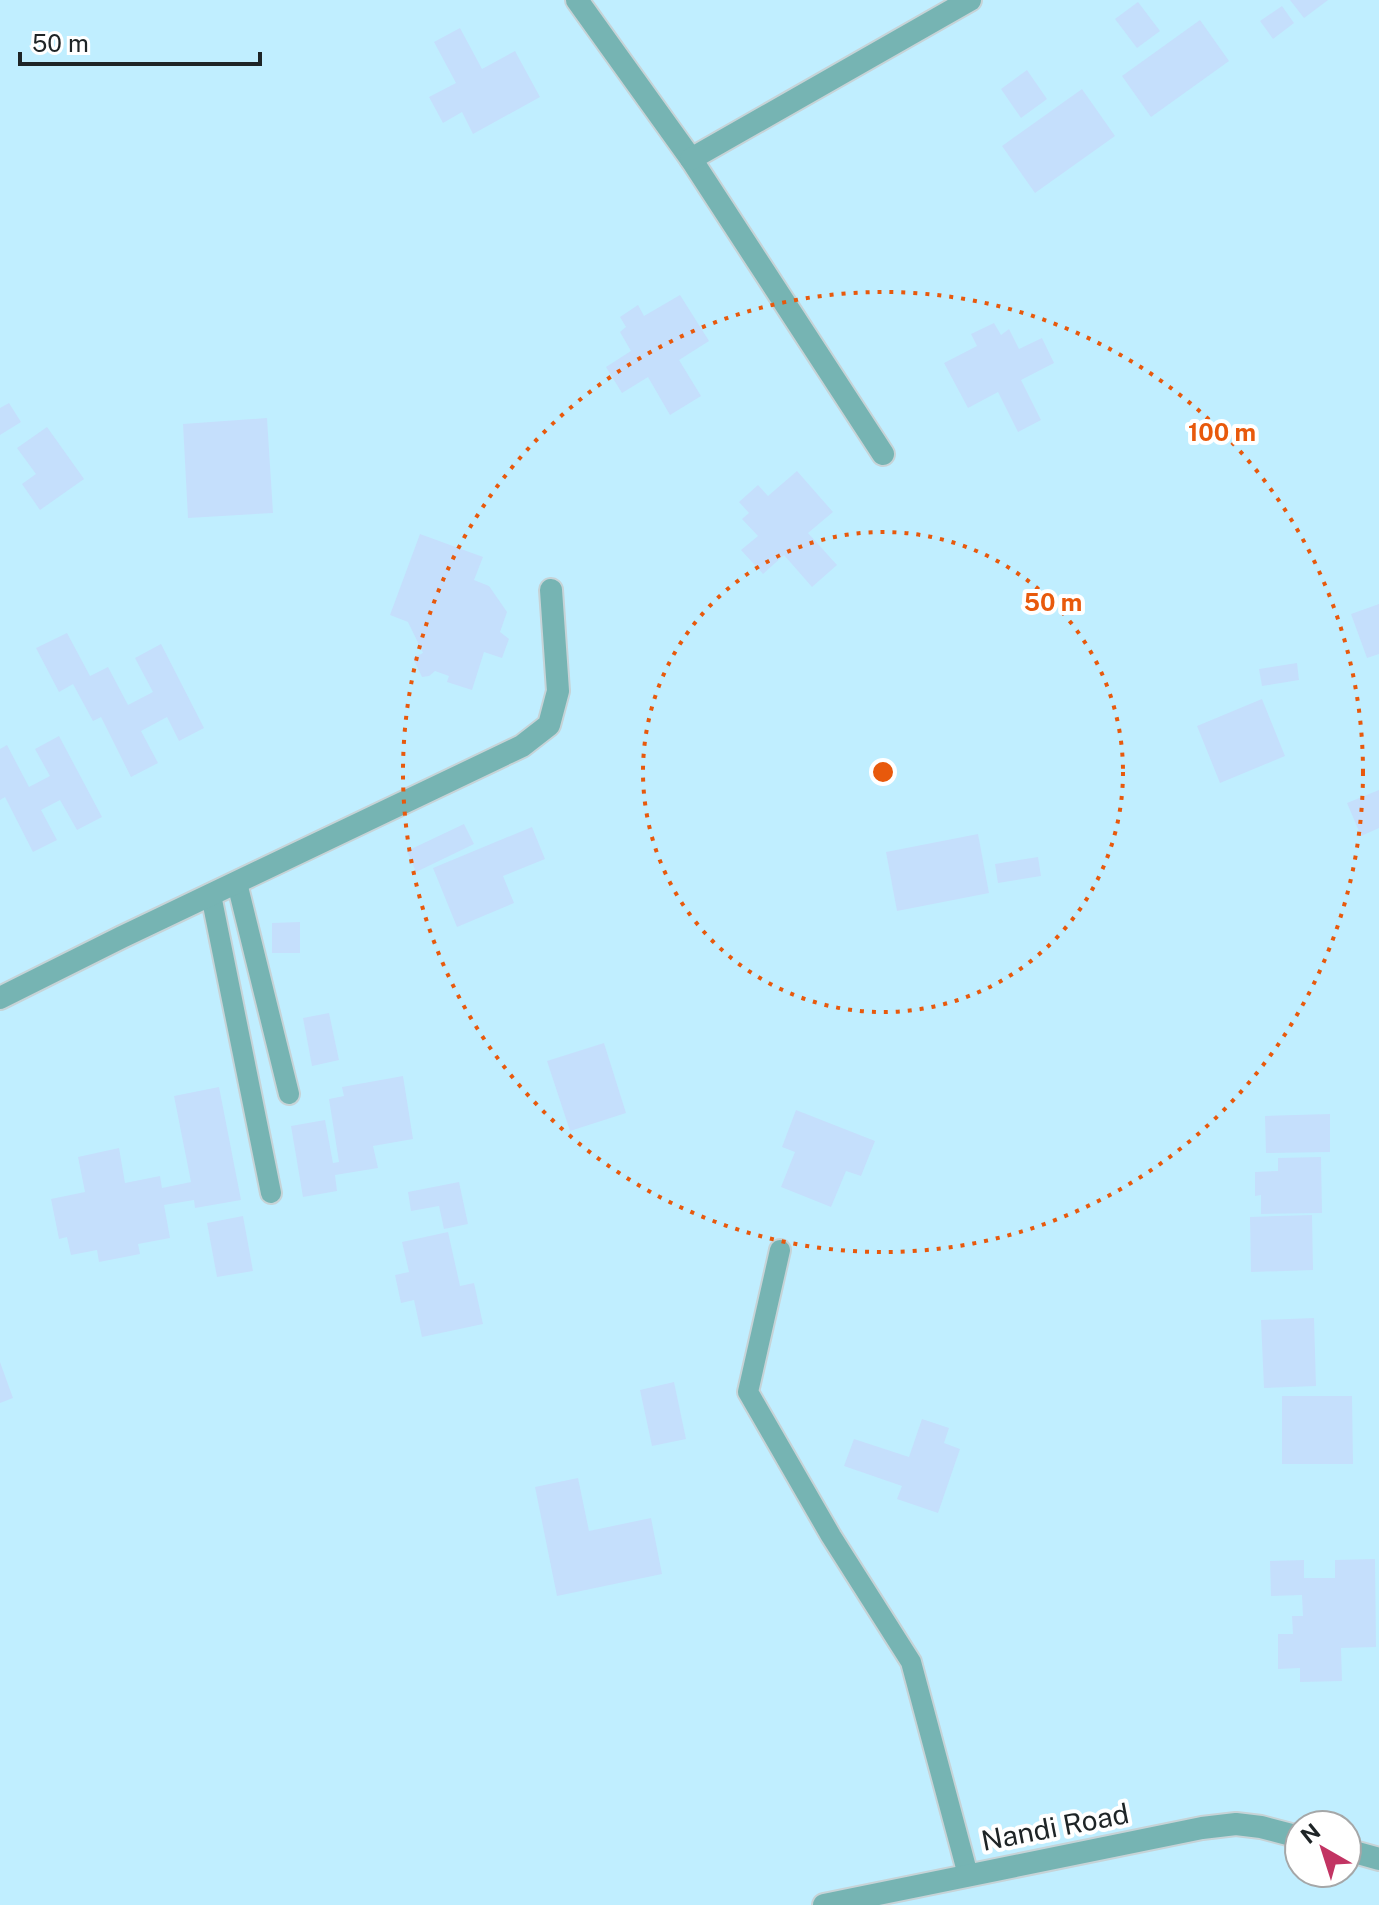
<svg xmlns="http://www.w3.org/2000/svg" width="1379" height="1905" font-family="'Public Sans',sans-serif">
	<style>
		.green { fill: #c0eeff; fill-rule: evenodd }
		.building { fill: #c5dffc }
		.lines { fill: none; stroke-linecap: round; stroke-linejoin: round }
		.service-casing { stroke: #c6d3d7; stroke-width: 24 }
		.minor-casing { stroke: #c6d3d7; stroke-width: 26 }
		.service { stroke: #76b4b3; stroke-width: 20 }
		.minor { stroke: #76b4b3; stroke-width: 22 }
		.ring { fill: none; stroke: #e8590c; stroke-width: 4; stroke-dasharray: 4 8 }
		.labels { text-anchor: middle; stroke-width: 8; stroke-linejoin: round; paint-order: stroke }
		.street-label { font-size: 28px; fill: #1e2426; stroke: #fff }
		.centre { fill: #e8590c; stroke: #fff; stroke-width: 4 }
		.ring-label { font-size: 24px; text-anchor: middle; font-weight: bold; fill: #e8590c; stroke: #fff; stroke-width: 8; stroke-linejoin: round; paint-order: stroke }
	</style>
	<rect width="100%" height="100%" fill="#ebf9fe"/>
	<path class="green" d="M0,0H1379V1905H0ZM1299,1825H1347V1873H1299Z"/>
	<g class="building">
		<path d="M1290,0H1328L1304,18Z"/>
		<path d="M1138,2L1160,31L1137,48L1115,19Z"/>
		<path d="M1282,6L1294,23L1273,39L1260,21Z"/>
		<path d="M1200,20L1229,61L1151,117L1122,76Z"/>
		<path d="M460,28L482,69L515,51L540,97L473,134L462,112L443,123L429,97L456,83L434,42Z"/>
		<path d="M1027,70L1047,99L1021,118L1001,89Z"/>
		<path d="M1082,89L1115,136L1035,193L1002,146Z"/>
		<path d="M680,295L709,341L679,360L701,396L670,415L648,377L622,393L606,367L631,351L620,332L626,327L620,317L638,305L644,316Z"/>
		<path d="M994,323L1001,335L1009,329L1019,349L1042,338L1054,363L1021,380L1041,420L1018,432L998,392L968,408L944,363L977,346L971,334Z"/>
		<path d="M9,403L21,422L0,435V408Z"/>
		<path d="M267,418L273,513L188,518L183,424Z"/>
		<path d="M47,427L84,479L40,510L22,484L36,474L17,448Z"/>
		<path d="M797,471L833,512L808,533L837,565L812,587L784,555L763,574L741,550L758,536L742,519L749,513L739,502L758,485L768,496Z"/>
		<path d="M420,534L483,557L474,580L489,586L507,612L500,632L509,639L502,658L484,652L472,690L447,682L449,676L435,671L429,676L422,677L413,658L423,653L408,622L390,615Z"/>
		<path d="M1379,604V654L1367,658L1351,614Z"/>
		<path d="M67,633L90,676L108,667L128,705L153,692L135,658L161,644L204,728L179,741L167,717L141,731L158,763L131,777L101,717L93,721L73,684L59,692L36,648Z"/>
		<path d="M1297,663L1299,680L1262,686L1259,669Z"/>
		<path d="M1262,699L1285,756L1220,783L1197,726Z"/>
		<path d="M59,736L102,817L77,830L60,800L41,810L57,840L33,852L5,797L0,800V749L7,745L29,787L50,776L35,749Z"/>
		<path d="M1379,790V828L1361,836L1347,803Z"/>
		<path d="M464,824L474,844L416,872L407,851Z"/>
		<path d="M532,827L545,859L503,876L514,903L457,927L433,868Z"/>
		<path d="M978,834L989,893L897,911L886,852Z"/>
		<path d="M1038,857L1041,876L998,883L995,864Z"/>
		<path d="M300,922V953H272V923Z"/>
		<path d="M329,1013L339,1060L312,1066L303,1018Z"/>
		<path d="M604,1043L626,1113L570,1131L547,1061Z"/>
		<path d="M403,1076L413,1139L373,1146L378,1168L335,1175L337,1191L303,1197L291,1126L325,1120L333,1163L339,1162L329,1099L344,1096L342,1087Z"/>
		<path d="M219,1087L241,1200L195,1208L194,1200L164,1205L170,1238L138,1244L140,1254L99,1262L97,1250L71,1255L67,1237L59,1239L51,1199L85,1192L78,1157L119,1148L125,1183L160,1176L162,1188L191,1182L174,1096Z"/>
		<path d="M796,1110L875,1141L861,1176L846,1171L831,1207L781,1187L795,1152L782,1147Z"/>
		<path d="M1330,1114V1152L1266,1153L1265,1116Z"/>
		<path d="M1321,1157L1322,1213L1261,1214V1195L1255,1196V1172L1278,1171V1158Z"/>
		<path d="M459,1182L468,1224L444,1229L439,1206L411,1211L408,1192Z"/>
		<path d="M1312,1215L1313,1270L1251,1272L1250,1217Z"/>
		<path d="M243,1216L253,1271L217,1277L207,1223Z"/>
		<path d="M448,1232L460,1286L474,1283L483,1324L422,1337L414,1300L401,1303L395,1275L409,1272L402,1242Z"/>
		<path d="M1314,1318L1316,1386L1264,1388L1261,1320Z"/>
		<path d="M0,1362L13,1398L0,1403Z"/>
		<path d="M674,1382L686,1439L652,1446L640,1390Z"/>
		<path d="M1282,1396H1352L1353,1464H1282Z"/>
		<path d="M922,1419L949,1428L944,1443L960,1449L938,1513L897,1499L902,1486L844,1466L854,1439L909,1457Z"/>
		<path d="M578,1478L589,1531L651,1518L662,1574L557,1596L535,1487Z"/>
		<path d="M1375,1559L1376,1647L1341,1648L1342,1681L1300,1682V1668L1278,1669V1634H1293L1292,1616H1303L1302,1595L1271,1596L1270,1561L1304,1560V1578H1335V1560Z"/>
	</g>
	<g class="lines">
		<defs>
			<g id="service">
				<path d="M237,883L289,1094"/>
				<path d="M211,895L271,1193"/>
				<path d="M780,1250L748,1392L831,1536L911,1662L968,1875"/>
			</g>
			<g id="minor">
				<path d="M577,0L691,159L883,454"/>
				<path d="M691,159L970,0"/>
				<path d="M0,998L122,937L522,746L549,725L558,691L551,590"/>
				<path d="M1347,1850L1379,1859"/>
				<path d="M824,1905L1202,1828L1236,1824L1261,1827L1299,1837"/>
			</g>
		</defs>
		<use href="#service" class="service-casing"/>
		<use href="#minor" class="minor-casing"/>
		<use href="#service" class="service"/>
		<use href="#minor" class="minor"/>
	</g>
	<g class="ring">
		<circle cx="883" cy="772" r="240"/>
		<circle cx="883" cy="772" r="480"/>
	</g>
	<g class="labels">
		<g class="street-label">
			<text transform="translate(1055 1827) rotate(-11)" y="10">Nandi Road</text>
		</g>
	</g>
	<circle cx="883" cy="772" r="12" class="centre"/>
	<g class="ring-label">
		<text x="1222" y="441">100 m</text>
		<text x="1053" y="611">50 m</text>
	</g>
	<g transform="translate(1323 1849) rotate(321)"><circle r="38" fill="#ffffff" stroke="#a5a7a8" stroke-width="2"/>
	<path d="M0-6L14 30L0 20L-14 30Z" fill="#c23463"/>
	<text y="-12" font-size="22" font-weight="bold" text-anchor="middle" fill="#1e2426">N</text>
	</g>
	<path d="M20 52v12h240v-12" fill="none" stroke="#1e2426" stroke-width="4"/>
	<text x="32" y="52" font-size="24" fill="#1e2426" stroke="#ffffff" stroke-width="6" paint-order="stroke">50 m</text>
</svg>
